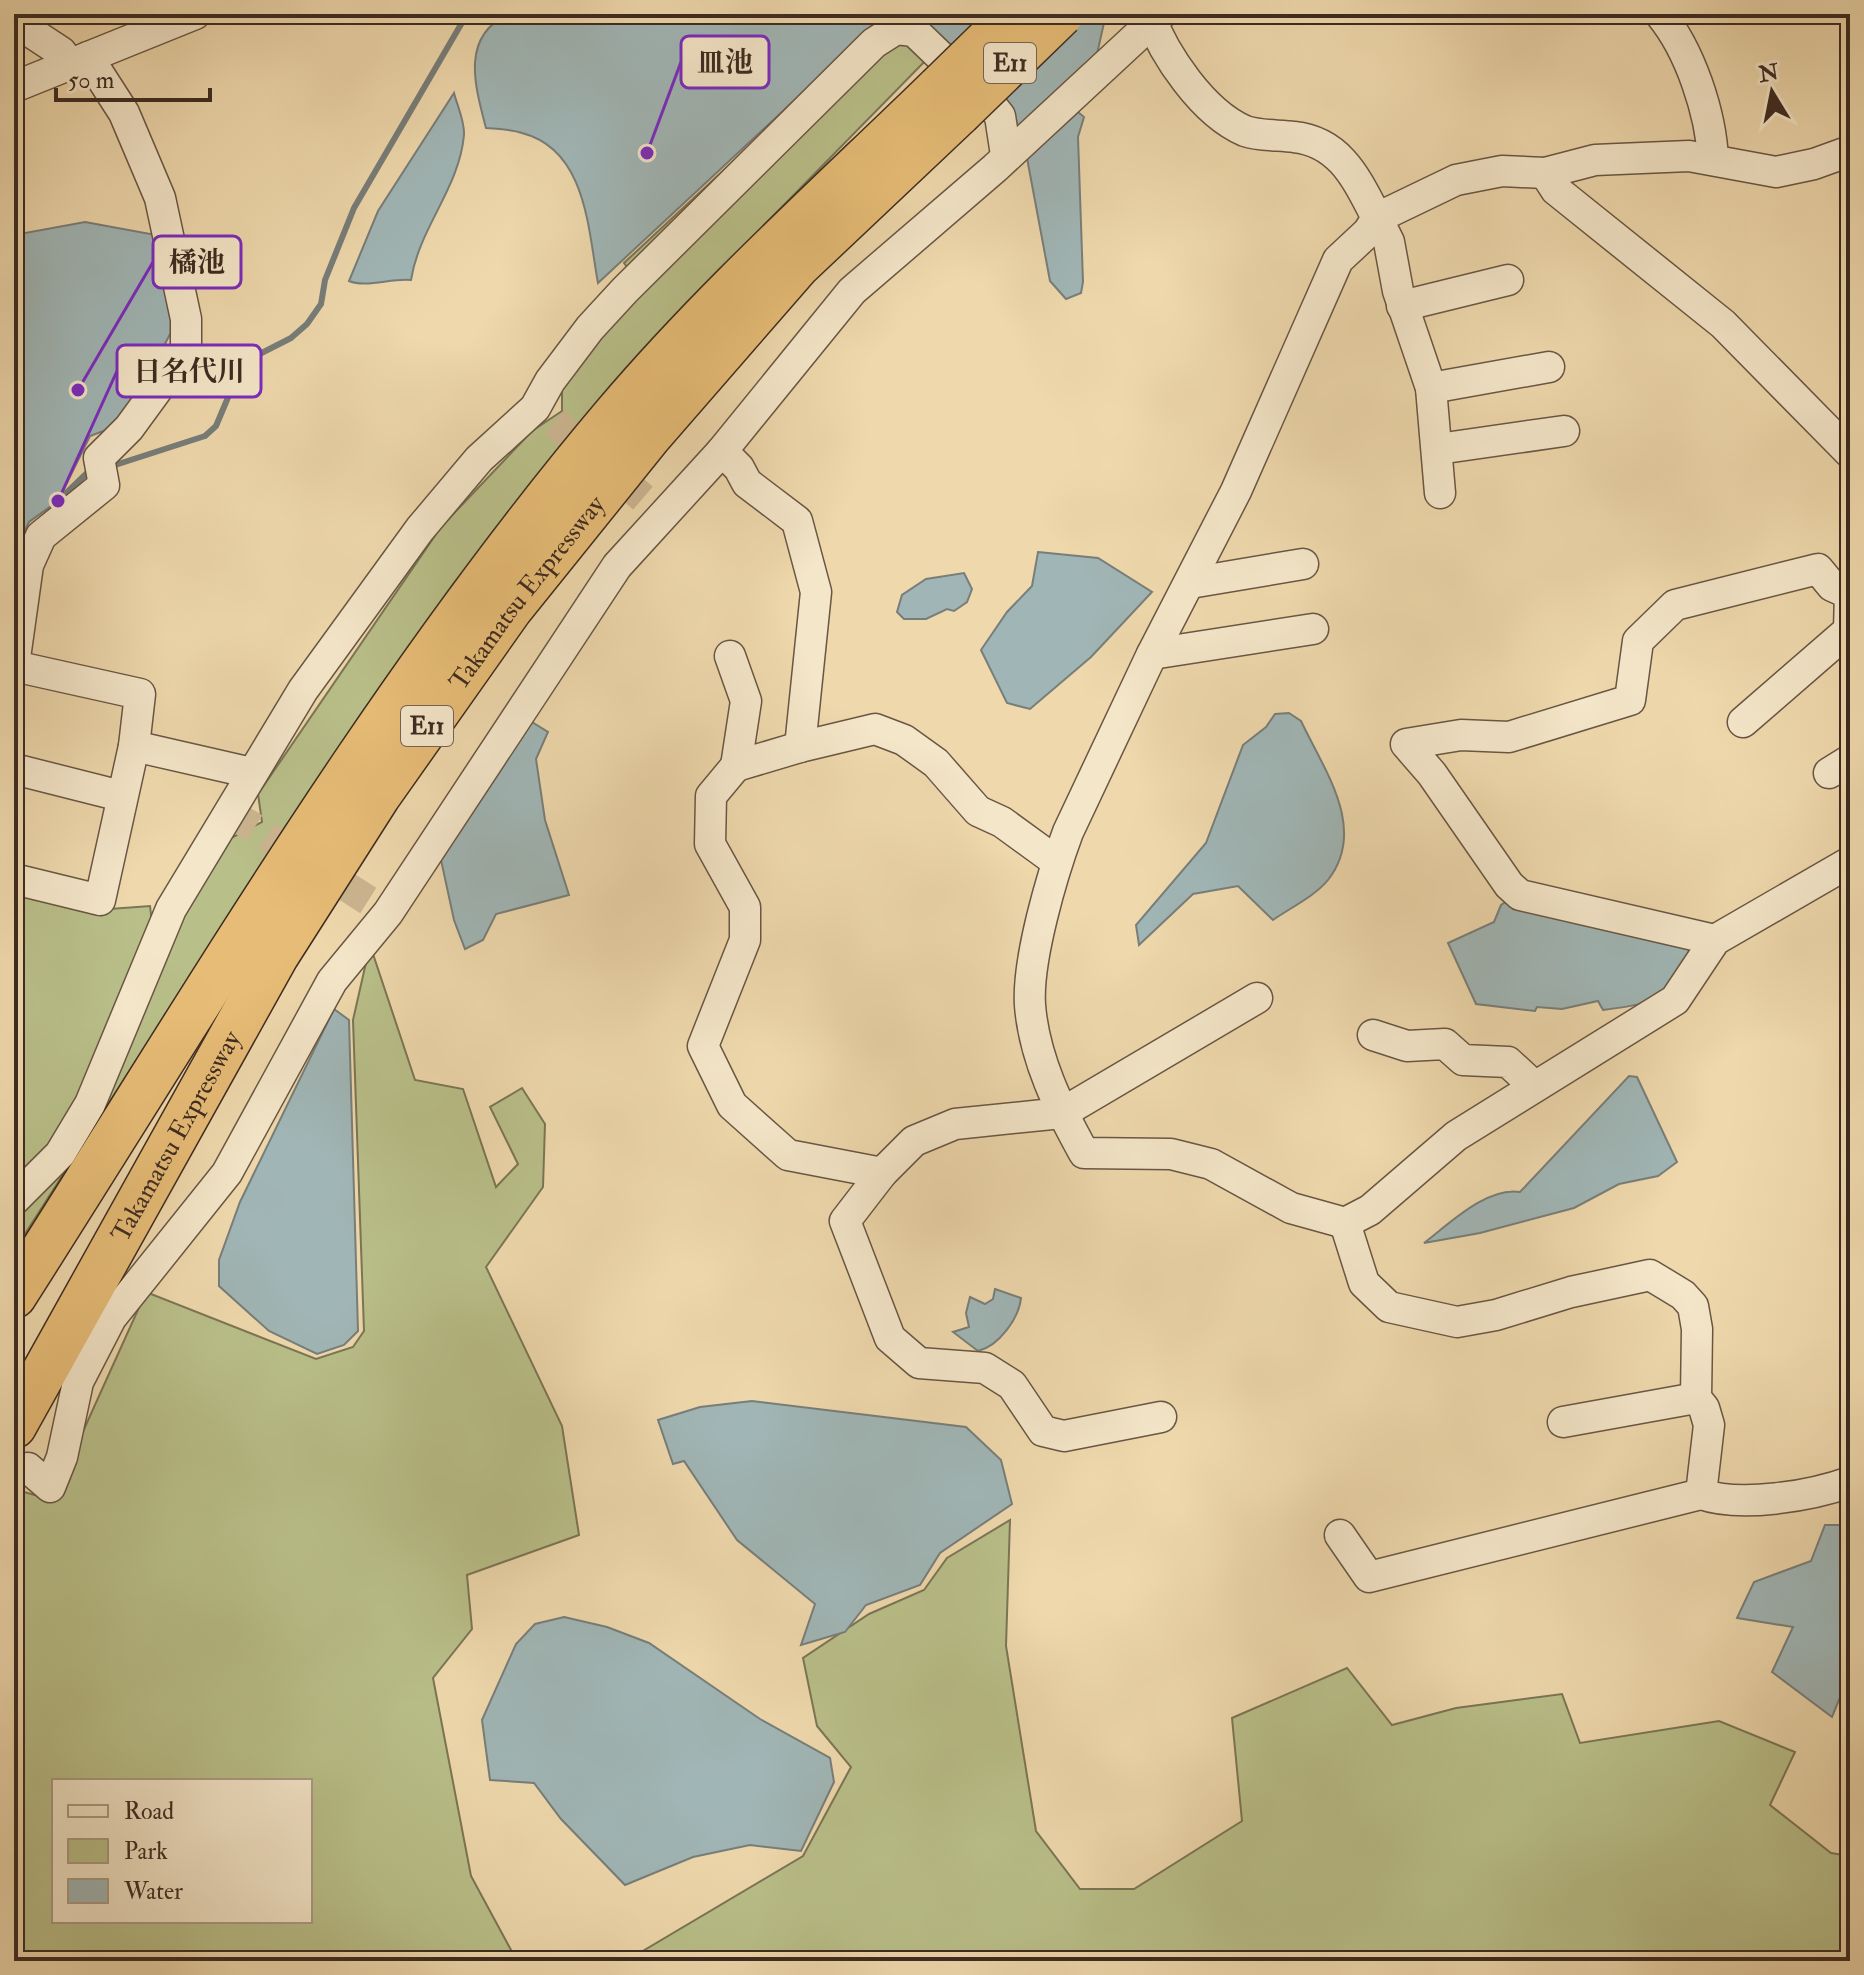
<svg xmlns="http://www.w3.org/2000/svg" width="1864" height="1975" font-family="'IM FELL Double Pica','Noto Serif JP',serif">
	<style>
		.green { fill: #b9bf89; stroke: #7b7555; stroke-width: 2; fill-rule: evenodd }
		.water { fill: #a0b6b6; stroke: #787e7a; stroke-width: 2 }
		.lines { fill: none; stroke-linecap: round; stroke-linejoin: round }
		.stream { stroke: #787e7a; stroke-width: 6 }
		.minor-tunnel { stroke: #cbb590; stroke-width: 30; stroke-dasharray: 30 15; stroke-linecap: butt }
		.minor-casing { stroke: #695644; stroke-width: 33 }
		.highway-casing { stroke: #3d2b21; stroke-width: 47 }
		.minor { stroke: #f4e6c9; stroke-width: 30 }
		.highway { stroke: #e7bc76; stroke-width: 44 }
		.highway-bridge-casing { stroke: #3d2b21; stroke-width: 47; stroke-linecap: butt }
		.highway-bridge { stroke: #e7bc76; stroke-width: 44 }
		.labels { text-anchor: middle; stroke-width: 7; stroke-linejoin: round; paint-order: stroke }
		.shield { fill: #f4e6c9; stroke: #746353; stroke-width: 2 }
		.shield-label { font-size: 24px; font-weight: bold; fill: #3d2b21 }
		.street-label { font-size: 26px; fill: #3d2b21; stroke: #f4e6c9 }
		.leader { fill: none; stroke: #7b2cbf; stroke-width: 3 }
		.callout-dot { fill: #7b2cbf; stroke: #f4e6c9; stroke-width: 3 }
		.callout { fill: #f4e6c9; stroke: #7b2cbf; stroke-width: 3 }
		.callout-label { font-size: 28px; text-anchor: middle; font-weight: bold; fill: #3d2b21 }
	</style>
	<rect width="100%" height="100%" fill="#eed8ac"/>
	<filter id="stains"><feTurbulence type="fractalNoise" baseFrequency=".0025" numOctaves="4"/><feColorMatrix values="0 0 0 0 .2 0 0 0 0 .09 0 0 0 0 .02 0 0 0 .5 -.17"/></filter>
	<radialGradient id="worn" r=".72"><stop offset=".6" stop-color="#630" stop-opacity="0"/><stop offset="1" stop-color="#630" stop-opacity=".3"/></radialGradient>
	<g class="green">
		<path d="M905,37L932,54L674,317L454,583L281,835L14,1251V894L82,911L150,906L153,931L229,839L262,822L258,794L441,527L532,431L562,411V383L641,287L624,263L854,49Z"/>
		<path d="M370,945L415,1080L463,1089L496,1187L518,1164L490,1107L522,1088L545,1124L543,1187L486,1267L562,1426L579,1535L467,1575L472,1629L433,1678L471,1876L517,1961H14V1489L52,1500L146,1292L316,1359L353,1347L364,1331L353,1020ZM54,1781H310V1921H54Z"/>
		<path d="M1010,1520L1006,1646L1036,1831L1080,1889H1134L1242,1821L1232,1718L1347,1668L1392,1725L1456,1708L1562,1694L1580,1743L1719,1721L1795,1752L1770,1805L1831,1853L1850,1856V1961H626L803,1856L851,1767L817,1726L803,1658L869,1614L924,1590L947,1558Z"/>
	</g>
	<g class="water">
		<path d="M509,14H1106L1095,63L1011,132L937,39L854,45L598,283C588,230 587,150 522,133C511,129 498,129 486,128C475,86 460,36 509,14Z"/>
		<path d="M454,93C457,105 465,122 464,135C459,189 419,228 411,280C391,278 366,288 349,281L378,211Z"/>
		<path d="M1078,112L1084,117L1078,137L1083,282L1081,293L1066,299L1050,281L1027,158Z"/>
		<path d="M85,222L156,235L175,325L122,424L90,436L58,501L29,522L14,553V235Z"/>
		<path d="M1038,552L1098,558L1152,592L1091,657L1030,709L1007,703L981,650L1007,612L1032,586Z"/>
		<path d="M964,573L972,589L967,602L954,611L947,609L926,619H904L897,612L902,595L926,579Z"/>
		<path d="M1289,713L1301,721C1324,770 1368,829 1328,880C1315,896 1290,908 1273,920L1238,886L1193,894L1139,945L1136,925L1206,843L1243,745L1266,727L1275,714Z"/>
		<path d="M527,719L548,732L536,759L545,820L569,895L496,914L483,940L465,949L454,920L441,860Z"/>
		<path d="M1510,899L1692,946C1664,999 1665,1002 1603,1010L1598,1001L1562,1009L1537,1007L1535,1011L1476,1004L1448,943L1494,922L1501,905Z"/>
		<path d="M334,1009L349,1020L358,1331L344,1345L317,1354L269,1331L219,1286V1260L240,1202Z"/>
		<path d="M1629,1076L1637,1077L1677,1162L1658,1176L1619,1184L1574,1208L1480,1233L1424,1243C1449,1224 1486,1187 1520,1192Z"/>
		<path d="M995,1289L1021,1298C1019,1318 999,1346 978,1351L953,1332L969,1327L966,1313L970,1297L985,1304L993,1299Z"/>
		<path d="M752,1401L966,1427L1001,1460L1012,1504L940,1553L920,1585L866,1605L845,1632L801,1645L815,1604L737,1540L684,1461L673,1464L658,1420L700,1407Z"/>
		<path d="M1825,1525H1850V1673L1832,1717L1772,1672L1793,1627L1737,1618L1754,1582L1811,1561Z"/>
		<path d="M564,1617L607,1627L649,1643L760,1719L830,1758L834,1782L801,1851L750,1845L693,1857L625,1885L561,1819L534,1783L490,1780L482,1720L516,1644L535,1624Z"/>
	</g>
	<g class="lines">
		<g class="stream">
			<path d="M109,467L205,436L216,426L237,376L252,358L291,338L307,324L321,304L325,280L354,208L467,14"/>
			<path d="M53,500L58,501L87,473L94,471"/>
		</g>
		<g class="minor-tunnel">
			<path d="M554,422L643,498"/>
			<path d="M229,812L388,913"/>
		</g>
		<defs>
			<g id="minor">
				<path d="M1149,14C1164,55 1203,113 1245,131C1259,136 1279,135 1294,137C1341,142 1357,180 1377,218L1456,180L1502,171L1545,173L1595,160L1689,156L1776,172L1814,164L1850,151"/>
				<path d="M1660,14C1690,50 1711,113 1713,160"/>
				<path d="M14,21L61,52L70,64"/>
				<path d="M14,87L195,14"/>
				<path d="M1545,173L1556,190L1723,324L1850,453"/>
				<path d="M1377,218L1389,242L1398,291L1431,388L1440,493"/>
				<path d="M1402,306L1508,280"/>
				<path d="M1431,388L1549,367"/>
				<path d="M1438,449L1564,431"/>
				<path d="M722,451L739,468L747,483L797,521L816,592L800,747L875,729L904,740L936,763L978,811L1002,822L1057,862"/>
				<path d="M1190,583L1303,564"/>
				<path d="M1152,654L1313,629"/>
				<path d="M730,656L746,701L736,766L800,747"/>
				<path d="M14,665L28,565L41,536L104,485L99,458L129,428L186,350V319L160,198L124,113L88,57"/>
				<path d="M14,666L140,694L134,746L100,900L14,879"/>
				<path d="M1743,722L1849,630L1850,593"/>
				<path d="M134,746L252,773"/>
				<path d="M736,766L711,796L710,844L745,907V940L703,1046L732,1105L788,1155L882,1173L914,1141L955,1124L1062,1113L1257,998"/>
				<path d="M14,769L121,796"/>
				<path d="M1829,773L1850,760"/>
				<path d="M1850,862L1715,940L1675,1000L1456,1136L1370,1210L1345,1223L1364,1283L1389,1307L1457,1322L1496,1315L1571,1292L1650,1275L1683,1295L1693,1306L1697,1329L1696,1398L1704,1408L1709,1425L1701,1494C1740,1508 1811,1496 1850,1482"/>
				<path d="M1715,940L1520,895L1509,885L1432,774L1406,744L1461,735L1509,737L1630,700L1638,641L1675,605L1818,569L1832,586L1850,594"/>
				<path d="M1373,1035L1407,1046L1445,1044L1463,1060L1508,1062L1534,1086"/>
				<path d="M882,1173L845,1221L890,1338L919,1363L985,1368L1012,1385L1043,1431L1064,1436L1161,1417"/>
				<path d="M14,1200L60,1154L90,1104L171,909L303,690L420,529L479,459L535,408L550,381L590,328L625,290L874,43L896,29L914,31L992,106L1000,116L1006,155"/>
				<path d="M1345,1223L1291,1208L1211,1164L1171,1154L1084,1153C1059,1108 1034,1058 1030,1005C1027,960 1052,875 1068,832L1152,654L1236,491L1338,260L1368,232L1377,218"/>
				<path d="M1563,1422L1696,1398"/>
				<path d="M28,1468L50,1487L62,1457L78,1382L111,1318L227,1173L332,981L388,913L617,566L722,451L852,291L995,168L1161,14"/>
				<path d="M1340,1535L1369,1577L1701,1494"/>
			</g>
			<g id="highway">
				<path d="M14,1296C205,997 385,687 615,415C714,298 829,195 939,88"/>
				<path id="s1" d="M14,1426L276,956L378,796L510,609L650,435L797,266L959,113"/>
			</g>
		</defs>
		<use href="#minor" class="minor-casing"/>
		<use href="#highway" class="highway-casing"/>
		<use href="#minor" class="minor"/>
		<use href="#highway" class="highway"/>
		<defs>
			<g id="highway-bridge">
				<path d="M939,88L1015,14"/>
				<path d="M959,113L1061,14"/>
			</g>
		</defs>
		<use href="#highway-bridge" class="highway-bridge-casing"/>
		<use href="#highway-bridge" class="highway-bridge"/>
	</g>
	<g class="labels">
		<g class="shield">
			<rect x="984" y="43" width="52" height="40" rx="6"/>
			<rect x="401" y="706" width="52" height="40" rx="6"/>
		</g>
		<g class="shield-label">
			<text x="1010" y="71">E11</text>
			<text x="427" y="734">E11</text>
		</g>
		<g class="street-label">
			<text dy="9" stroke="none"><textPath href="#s1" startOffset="980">Takamatsu Expressway</textPath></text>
			<text dy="9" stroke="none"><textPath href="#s1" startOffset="332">Takamatsu Expressway</textPath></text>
		</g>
	</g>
	<path class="leader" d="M647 153L681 62M78 390L153 262M58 501L117 371"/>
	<g class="callout-dot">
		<circle cx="647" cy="153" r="8"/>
		<circle cx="78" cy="390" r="8"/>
		<circle cx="58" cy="501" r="8"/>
	</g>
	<g class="callout">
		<rect x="681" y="36" width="88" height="52" rx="8"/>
		<rect x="153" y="236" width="88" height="52" rx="8"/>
		<rect x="117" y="345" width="144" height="52" rx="8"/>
	</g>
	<g class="callout-label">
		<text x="725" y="72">皿池</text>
		<text x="197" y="272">橘池</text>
		<text x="189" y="381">日名代川</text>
	</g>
	<rect width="1864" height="1975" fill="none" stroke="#eed8ac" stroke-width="48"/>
	<rect x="16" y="16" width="1832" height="1943" fill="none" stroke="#3d2b21" stroke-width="4"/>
	<rect x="24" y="24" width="1816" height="1927" fill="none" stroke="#3d2b21" stroke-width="2"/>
	<rect x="52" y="1779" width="260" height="144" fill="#f4e6c9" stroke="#ab9b86" stroke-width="2"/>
	<rect x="68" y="1805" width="40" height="12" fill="#f4e6c9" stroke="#ab9b86" stroke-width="2"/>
	<text x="124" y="1819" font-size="24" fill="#3d2b21">Road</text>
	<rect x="68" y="1839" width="40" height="24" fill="#b9bf89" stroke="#ab9b86" stroke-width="2"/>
	<text x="124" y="1859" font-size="24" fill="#3d2b21">Park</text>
	<rect x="68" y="1879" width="40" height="24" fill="#a0b6b6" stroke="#ab9b86" stroke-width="2"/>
	<text x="124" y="1899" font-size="24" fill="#3d2b21">Water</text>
	<g transform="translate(1772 92) rotate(350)" stroke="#f4e6c9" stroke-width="6" paint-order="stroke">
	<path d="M0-6L14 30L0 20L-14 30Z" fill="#3d2b21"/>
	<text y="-12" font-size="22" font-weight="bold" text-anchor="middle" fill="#3d2b21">N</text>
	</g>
	<path d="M56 88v12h154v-12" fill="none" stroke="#3d2b21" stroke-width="4"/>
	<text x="68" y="88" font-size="24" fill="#3d2b21" stroke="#f4e6c9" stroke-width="6" paint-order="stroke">50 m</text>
	<rect width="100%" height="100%" filter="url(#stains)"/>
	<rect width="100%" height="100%" fill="url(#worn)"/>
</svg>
